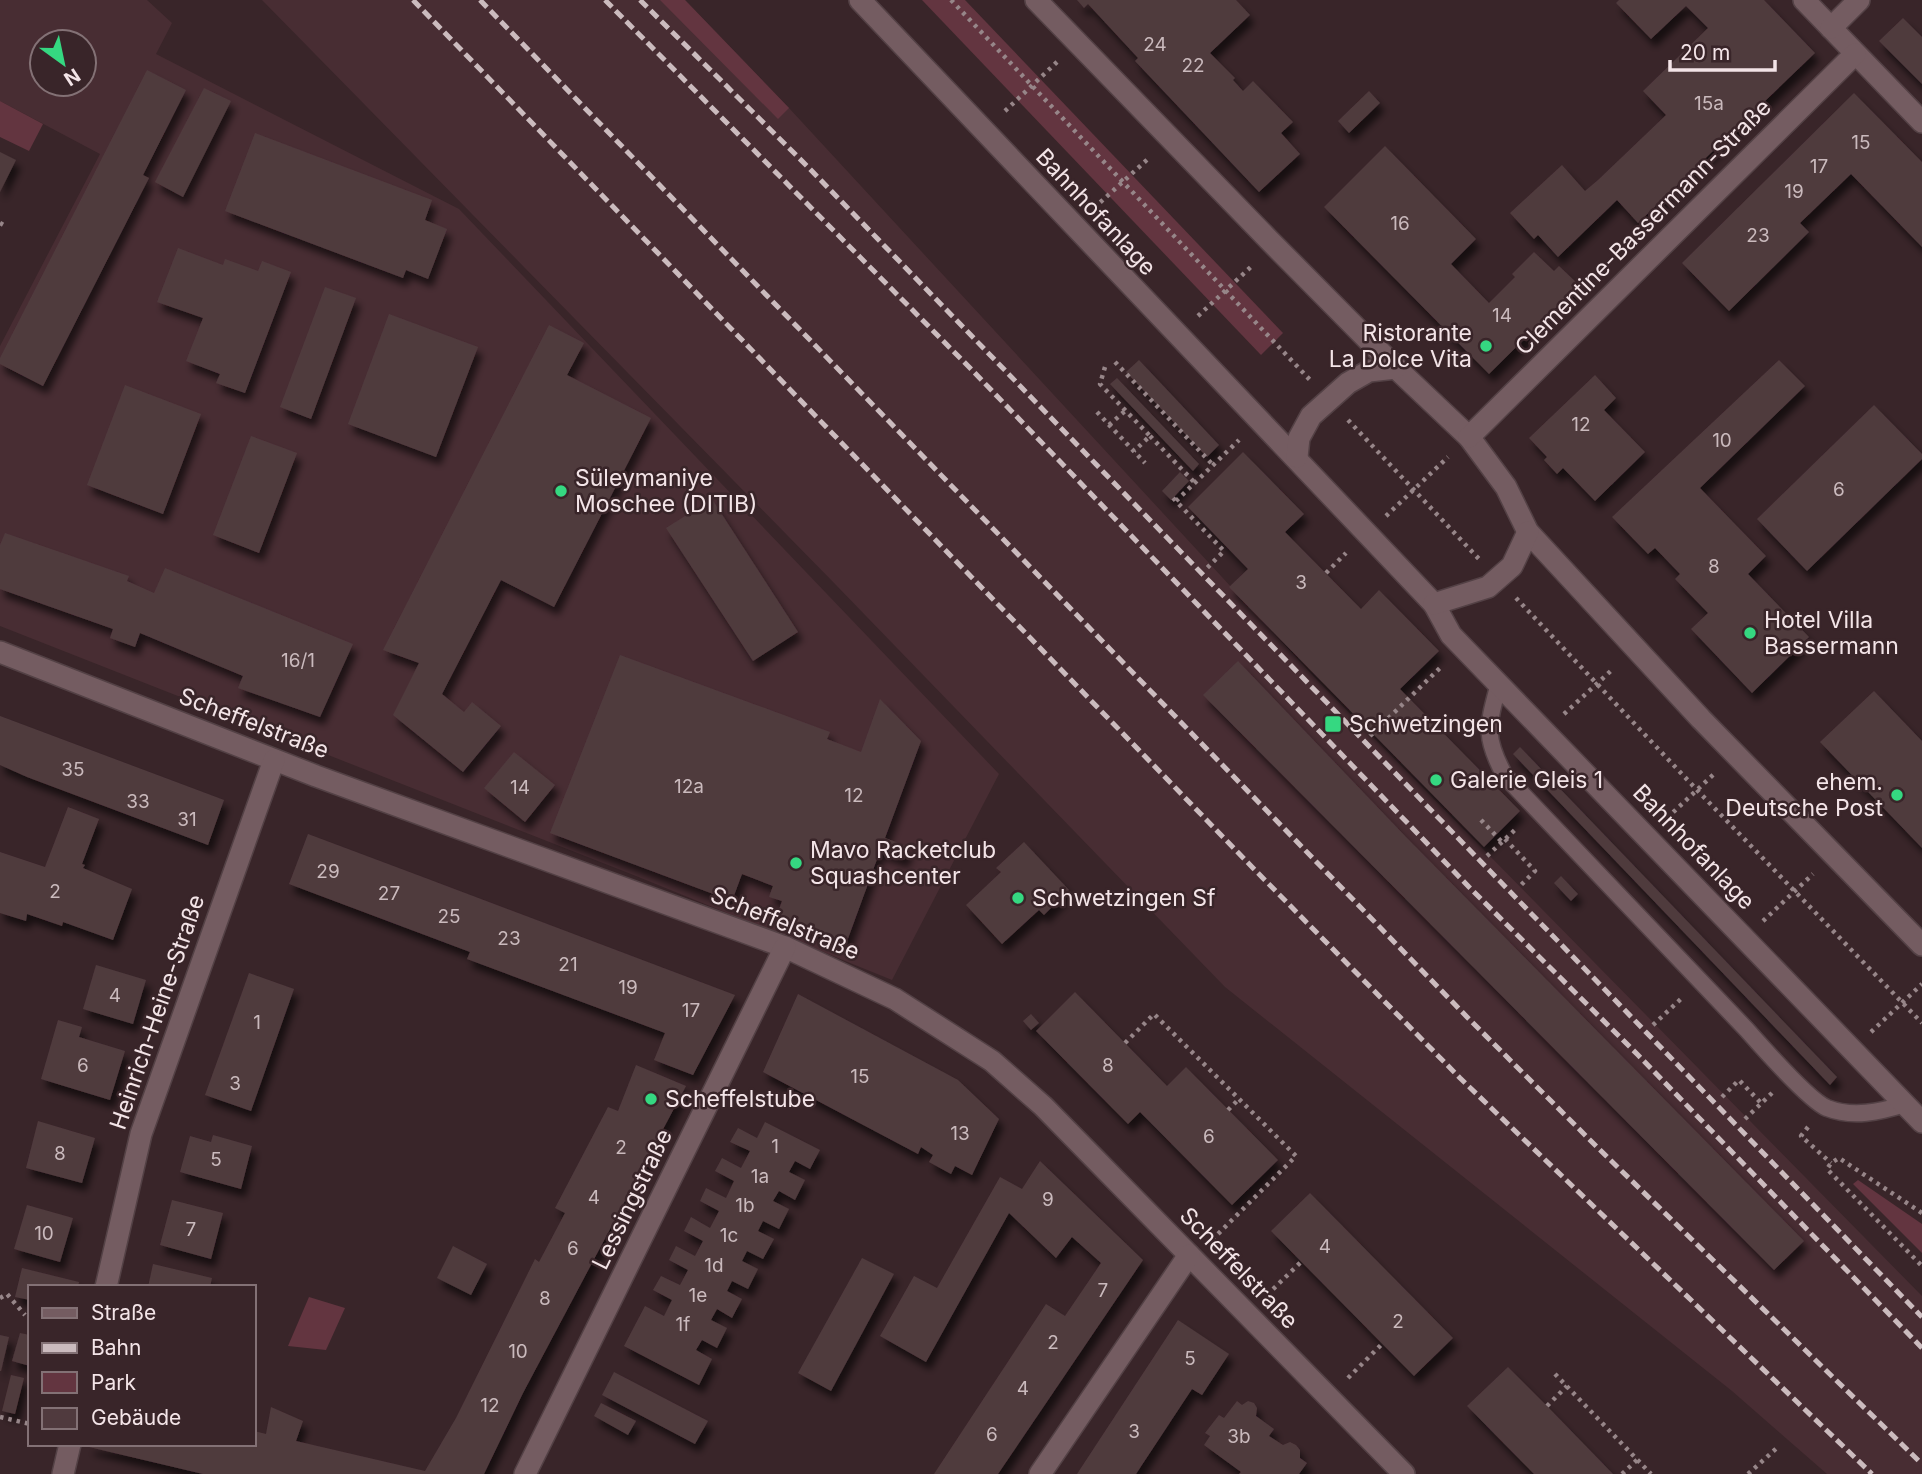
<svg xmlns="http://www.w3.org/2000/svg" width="1922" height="1474" font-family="Inter,sans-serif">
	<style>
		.built { fill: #482d33; fill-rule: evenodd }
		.green { fill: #633540 }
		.building { fill: #503a3e; filter: url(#shadow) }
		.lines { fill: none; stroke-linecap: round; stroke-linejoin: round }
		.lane-casing { stroke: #534145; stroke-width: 19 }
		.street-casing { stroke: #534145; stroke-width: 24 }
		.path { stroke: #978689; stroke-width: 4.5; stroke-dasharray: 3.5 5; stroke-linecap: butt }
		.lane { stroke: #745c61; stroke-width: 16 }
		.street { stroke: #745c61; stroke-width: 21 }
		.rail { stroke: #cbbbbe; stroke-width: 5; stroke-dasharray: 10 5; stroke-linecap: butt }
		.poi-dot { fill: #35d881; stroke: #392529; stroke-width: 2.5 }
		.labels { text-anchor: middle; stroke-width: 5; stroke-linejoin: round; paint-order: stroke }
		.number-label { font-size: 19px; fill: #cababd }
		.street-label { font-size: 23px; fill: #f3e4e7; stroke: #392529 }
		.poi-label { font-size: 23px; fill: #f3e4e7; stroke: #392529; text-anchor: start }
	</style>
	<defs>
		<filter id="shadow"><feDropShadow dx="4.5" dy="8" stdDeviation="3.5" flood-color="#0009"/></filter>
	</defs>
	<rect width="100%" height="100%" fill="#392529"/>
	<g class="built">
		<path d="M0,0H147L172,23L156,54L459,209L999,774L892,980L636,876L0,626V346L100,154L0,101ZM42,42H84V84H42Z"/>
		<path d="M262,0H685L789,108L1318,681L1922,1296V1474H1827L1732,1391L1225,987L836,585Z"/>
	</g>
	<g class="green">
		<path d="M660,0H685L789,108L778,119Z"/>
		<path d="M922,0H965L1283,333L1261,355Z"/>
		<path d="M0,101L43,124L29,151L0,137Z"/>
		<path d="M1858,1180L1922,1224V1253L1853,1184Z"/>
		<path d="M309,1297L345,1308L326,1350L288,1346Z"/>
	</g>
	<g class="building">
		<path d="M1077,0H1236L1250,15L1210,53L1235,78L1233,80L1243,91L1253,81L1293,122L1281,133L1300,154L1259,192L1135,61L1138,58L1088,4L1084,8Z"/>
		<path d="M1619,0H1764L1815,53L1638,223L1617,200L1558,257L1538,235L1534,239L1510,213L1562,165L1585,191L1598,180L1666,115L1643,91L1708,28L1686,6L1651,39L1616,3Z"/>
		<path d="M1903,18L1922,37V84L1879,41Z"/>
		<path d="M147,70L186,90L143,175L149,178L43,386L0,364V358Z"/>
		<path d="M204,88L231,101L183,197L155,182Z"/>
		<path d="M1369,91L1380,103L1349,133L1338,121Z"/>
		<path d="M1854,93L1922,162V247L1851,174L1800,223L1809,232L1729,311L1682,263Z"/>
		<path d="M255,133L432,200L425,220L447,229L428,279L406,270L403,278L225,211Z"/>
		<path d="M1385,146L1476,239L1451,264L1489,303L1515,277L1512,274L1534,252L1554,271L1559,266L1579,285L1489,374L1324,207Z"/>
		<path d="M0,152L16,160L0,192Z"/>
		<path d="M178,248L223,265L225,259L258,271L262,261L291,272L245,393L216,383L220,374L186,361L203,318L157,302Z"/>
		<path d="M325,287L356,298L311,419L280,407Z"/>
		<path d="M389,314L478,347L436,457L348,424Z"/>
		<path d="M549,325L584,343L567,375L651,418L554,607L501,580L442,694L464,712L472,702L501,726L463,772L393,715L419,663L383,650Z"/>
		<path d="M1139,360L1219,445L1207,457L1126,372Z"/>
		<path d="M1779,360L1805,386L1700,488L1766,556L1748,574L1809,637L1752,693L1691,629L1708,613L1675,579L1680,574L1655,548L1648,554L1612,517Z"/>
		<path d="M1595,375L1616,398L1604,410L1645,452L1595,501L1563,468L1557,474L1544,460L1547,457L1529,438Z"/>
		<path d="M1117,378L1199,464L1193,471L1110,384Z"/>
		<path d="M125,385L201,414L163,514L87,485Z"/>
		<path d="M1874,405L1922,454V459L1807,571L1757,519Z"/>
		<path d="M251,436L297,453L259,553L213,535Z"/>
		<path d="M1243,452L1304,514L1285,532L1361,609L1379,590L1439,651L1400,689L1520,811L1484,847L1229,587L1248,569L1188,507Z"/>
		<path d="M1180,472L1189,481L1171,500L1162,491Z"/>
		<path d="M712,499L798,632L753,661L666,528Z"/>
		<path d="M5,533L129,576L127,581L154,593L165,568L353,644L320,717L238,688L243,676L140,633L135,647L110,638L113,629L0,589V545Z"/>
		<path d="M620,655L830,732L827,739L861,752L880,699L921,741L885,838L909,847L904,860L880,851L846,944L776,918L782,901L769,897L773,886L742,874L732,901L550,833Z"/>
		<path d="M1238,661L1406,837L1804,1241L1774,1270L1203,695Z"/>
		<path d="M1874,691L1922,741V848L1820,742Z"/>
		<path d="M0,716L224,800L208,845L27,777L0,765Z"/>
		<path d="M1520,747L1837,1077L1830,1085L1513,754Z"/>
		<path d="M514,752L555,785L525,822L484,788Z"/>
		<path d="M68,807L99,819L82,864L85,865L83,868L132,889L113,940L63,922L62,926L27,914L26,921L0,913V852L45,867Z"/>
		<path d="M308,834L428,879L735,995L693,1075L654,1060L665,1033L467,959L470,952L289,884Z"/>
		<path d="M1024,842L1069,890L1044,915L1039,910L1002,944L966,905L1001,872L996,868Z"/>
		<path d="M1561,876L1578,894L1571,901L1554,883Z"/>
		<path d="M96,965L146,980L133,1024L83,1009Z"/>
		<path d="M249,973L294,989L251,1111L205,1095Z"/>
		<path d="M1075,992L1167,1086L1186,1067L1278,1160L1232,1205L1140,1112L1128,1124L1036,1031Z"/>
		<path d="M798,994L958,1080L999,1119L972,1175L955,1166L951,1174L929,1162L933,1155L921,1147L918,1154L763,1072Z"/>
		<path d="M1031,1014L1039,1023L1031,1030L1023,1021Z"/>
		<path d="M58,1020L82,1027L79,1037L125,1051L110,1100L41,1079Z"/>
		<path d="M636,1065L686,1086L523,1393L484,1474H203L89,1447L90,1444H254V1431L266,1434L271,1407L303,1421L296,1441L425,1471L456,1418L535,1259L539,1262L565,1213L555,1208L608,1107L618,1111Z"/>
		<path d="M38,1121L95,1138L82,1183L26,1168Z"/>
		<path d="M765,1122L820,1150L810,1169L795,1161L789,1172L805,1180L795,1200L779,1191L773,1201L789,1209L779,1229L763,1221L758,1231L774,1239L763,1259L747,1251L742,1261L758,1269L748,1289L732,1281L727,1291L742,1299L732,1318L717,1309L711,1320L727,1328L717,1348L702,1340L696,1350L712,1359L699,1385L624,1346L645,1306L664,1316L672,1300L653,1290L661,1276L680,1285L688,1270L669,1260L676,1246L695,1256L703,1241L684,1231L691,1217L710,1228L719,1211L700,1201L706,1188L726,1198L734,1181L715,1171L722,1158L741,1168L750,1151L730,1142L738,1128L757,1138Z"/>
		<path d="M213,1135L252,1146L241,1189L180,1172L190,1136L211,1142Z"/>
		<path d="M1040,1161L1143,1260L998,1474H934L1046,1304L1065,1316L1101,1263L1072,1237L1056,1258L1009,1213L926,1362L880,1336L914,1276L937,1288L1000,1177L1022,1189Z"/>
		<path d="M1310,1193L1453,1338L1414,1376L1271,1231Z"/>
		<path d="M172,1200L223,1213L211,1259L160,1245Z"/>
		<path d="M27,1205L73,1218L60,1262L14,1249Z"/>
		<path d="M453,1246L487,1264L471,1295L437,1278Z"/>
		<path d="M862,1258L894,1274L831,1391L798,1373Z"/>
		<path d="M153,1264L212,1278L210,1287H148Z"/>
		<path d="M22,1268L79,1282L78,1287H30V1300L15,1297Z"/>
		<path d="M1178,1320L1229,1354L1202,1395L1192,1389L1136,1474H1077Z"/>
		<path d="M20,1333L30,1335V1366L12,1361Z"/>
		<path d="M0,1335L9,1337L1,1371H0Z"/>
		<path d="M1508,1367L1547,1406L1613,1474H1534L1467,1406Z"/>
		<path d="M614,1372L708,1421L695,1444L602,1395Z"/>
		<path d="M11,1375L24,1378L15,1414L2,1411Z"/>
		<path d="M1237,1401L1242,1405L1248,1401L1254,1403L1257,1408L1256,1416L1274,1429L1269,1436L1283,1445L1290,1442L1296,1445L1300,1450V1458L1307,1463L1299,1474H1239L1241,1472L1204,1445L1210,1436L1205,1433L1219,1415L1224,1418Z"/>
		<path d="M601,1403L636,1421L628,1435L594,1416Z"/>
	</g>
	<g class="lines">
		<defs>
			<path id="lane" d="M1499,683C1488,725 1483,736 1505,776C1585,861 1667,945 1747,1030C1762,1047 1810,1101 1827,1108C1853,1118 1880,1112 1905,1104"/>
			<g id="street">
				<path d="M860,0L1434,604L1451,635L1922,1122"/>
				<path d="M1036,0L1268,239L1396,368L1469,437L1506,487L1528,532L1701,719L1922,945"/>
				<path d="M1804,0L1922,122"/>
				<path d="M1831,28L1859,0"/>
				<path d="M1469,437L1855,54"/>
				<path d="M1297,457L1299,438L1311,416L1348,383L1369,371L1396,368"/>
				<path d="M1434,604L1488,587L1512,566L1528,532"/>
				<path d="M0,652L316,776L785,947L895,999L992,1061L1043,1106L1404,1474"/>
				<path d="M106,1287L141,1134L274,760"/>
				<path d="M63,1474L70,1444"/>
				<path d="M525,1474L785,947"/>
				<path d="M1040,1474L1189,1255"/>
			</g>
		</defs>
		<use href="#lane" class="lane-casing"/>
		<use href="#street" class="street-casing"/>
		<g class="path">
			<path d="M951,0L1311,381"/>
			<path d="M1005,111L1057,62"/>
			<path d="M1094,208L1149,158"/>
			<path d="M0,223L7,227"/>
			<path d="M1198,316L1253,265"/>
			<path d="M1115,362L1213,465"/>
			<path d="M1105,367L1100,384L1150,436L1134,451"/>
			<path d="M1097,412L1145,463"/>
			<path d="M1348,420L1479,559"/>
			<path d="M1109,425L1125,411"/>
			<path d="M1150,436L1195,483"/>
			<path d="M1173,498L1224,551L1206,569"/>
			<path d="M1176,501L1239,440"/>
			<path d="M1386,516L1448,457"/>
			<path d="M1326,573L1346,553"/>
			<path d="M1516,598L1697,790L1922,1023"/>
			<path d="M1564,714L1614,668"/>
			<path d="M1370,736L1442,666"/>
			<path d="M1667,818L1714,774"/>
			<path d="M1481,820L1502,842"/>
			<path d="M1505,839L1535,871L1518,888"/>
			<path d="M1487,856L1518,827"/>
			<path d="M1763,921L1813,874"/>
			<path d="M1653,1025L1683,997"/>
			<path d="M1871,1032L1922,984"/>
			<path d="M1125,1043L1154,1014L1296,1156L1213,1239"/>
			<path d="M1722,1097L1739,1080L1761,1103"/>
			<path d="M1228,1110L1239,1099"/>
			<path d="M1745,1119L1772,1093"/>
			<path d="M1808,1127L1801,1136L1831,1163"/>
			<path d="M1922,1213L1839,1158L1831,1163L1827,1169L1922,1266"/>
			<path d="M1267,1295L1301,1262"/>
			<path d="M0,1298L7,1294L25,1315"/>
			<path d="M1555,1374L1651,1474"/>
			<path d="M1348,1378L1382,1344"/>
			<path d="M1547,1406L1567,1386"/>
			<path d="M0,1417L30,1424"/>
			<path d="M1622,1474L1637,1460"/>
			<path d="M1748,1474L1779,1446"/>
		</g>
		<use href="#lane" class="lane"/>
		<use href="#street" class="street"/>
		<g class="rail">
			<path d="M413,0L1253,868L1460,1078L1872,1474"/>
			<path d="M480,0L1467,1017L1594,1144L1922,1464"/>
			<path d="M605,0L971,369L1469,887L1638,1055L1922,1348"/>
			<path d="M640,0L808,167L1922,1317"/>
		</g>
	</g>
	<g class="poi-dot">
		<circle cx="1486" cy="346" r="7"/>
		<circle cx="561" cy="491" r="7"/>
		<circle cx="1750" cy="633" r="7"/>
		<rect x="1324" y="715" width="18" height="18" rx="3.5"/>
		<circle cx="1436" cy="780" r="7"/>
		<circle cx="1897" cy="795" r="7"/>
		<circle cx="796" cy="863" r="7"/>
		<circle cx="1018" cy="898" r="7"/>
		<circle cx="651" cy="1099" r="7"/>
	</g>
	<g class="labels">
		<g class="number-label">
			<text x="1155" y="51">24</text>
			<text x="1193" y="72">22</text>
			<text x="1709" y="110">15a</text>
			<text x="1861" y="149">15</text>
			<text x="1819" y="173">17</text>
			<text x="1794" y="198">19</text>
			<text x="1400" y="230">16</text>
			<text x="1758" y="242">23</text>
			<text x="1502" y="322">14</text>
			<text x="1581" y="431">12</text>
			<text x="1722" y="447">10</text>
			<text x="1839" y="496">6</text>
			<text x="1714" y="573">8</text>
			<text x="1301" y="589">3</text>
			<text x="298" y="667">16/1</text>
			<text x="73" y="776">35</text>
			<text x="689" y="793">12a</text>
			<text x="520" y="794">14</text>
			<text x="854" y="802">12</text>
			<text x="138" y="808">33</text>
			<text x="187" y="826">31</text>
			<text x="328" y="878">29</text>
			<text x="55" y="898">2</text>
			<text x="389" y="900">27</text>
			<text x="449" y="923">25</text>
			<text x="509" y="945">23</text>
			<text x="568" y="971">21</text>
			<text x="628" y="994">19</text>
			<text x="115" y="1002">4</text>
			<text x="691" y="1017">17</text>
			<text x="257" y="1029">1</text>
			<text x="83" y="1072">6</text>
			<text x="1108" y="1072">8</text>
			<text x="860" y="1083">15</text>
			<text x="235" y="1090">3</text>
			<text x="960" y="1140">13</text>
			<text x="1209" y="1143">6</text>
			<text x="775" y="1153">1</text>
			<text x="621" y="1154">2</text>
			<text x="60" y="1160">8</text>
			<text x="216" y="1166">5</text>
			<text x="760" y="1183">1a</text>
			<text x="594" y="1204">4</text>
			<text x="1048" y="1206">9</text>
			<text x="745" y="1212">1b</text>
			<text x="191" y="1236">7</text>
			<text x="44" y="1240">10</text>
			<text x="729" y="1242">1c</text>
			<text x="1325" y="1253">4</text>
			<text x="573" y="1255">6</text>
			<text x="714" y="1272">1d</text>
			<text x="1103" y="1297">7</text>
			<text x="698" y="1302">1e</text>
			<text x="545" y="1305">8</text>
			<text x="1398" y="1328">2</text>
			<text x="683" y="1331">1f</text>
			<text x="1053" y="1349">2</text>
			<text x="518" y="1358">10</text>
			<text x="1190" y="1365">5</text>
			<text x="1023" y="1395">4</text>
			<text x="490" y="1412">12</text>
			<text x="1134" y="1438">3</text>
			<text x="992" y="1441">6</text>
			<text x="1239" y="1443">3b</text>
		</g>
		<g class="street-label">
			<text transform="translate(1096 212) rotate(47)" y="8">Bahnhofanlage</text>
			<text transform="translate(1643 227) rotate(-45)" y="8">Clementine-Bassermann-Straße</text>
			<text transform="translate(254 723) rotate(21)" y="8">Scheffelstraße</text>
			<text transform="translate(1694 847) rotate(46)" y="8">Bahnhofanlage</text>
			<text transform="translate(785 923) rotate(22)" y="8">Scheffelstraße</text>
			<text transform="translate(157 1012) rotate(-71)" y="8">Heinrich-Heine-Straße</text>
			<text transform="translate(632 1199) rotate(-64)" y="8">Lessingstraße</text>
			<text transform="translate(1239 1268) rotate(46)" y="8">Scheffelstraße</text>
		</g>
		<g class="poi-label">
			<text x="1472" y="341" text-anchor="end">Ristorante<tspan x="1472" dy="26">La Dolce Vita</tspan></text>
			<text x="575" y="486">Süleymaniye<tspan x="575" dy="26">Moschee (DITIB)</tspan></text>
			<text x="1764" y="628">Hotel Villa<tspan x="1764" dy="26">Bassermann</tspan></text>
			<text x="1349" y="732">Schwetzingen</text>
			<text x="1450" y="788">Galerie Gleis 1</text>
			<text x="1883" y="790" text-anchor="end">ehem.<tspan x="1883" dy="26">Deutsche Post</tspan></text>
			<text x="810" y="858">Mavo Racketclub<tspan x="810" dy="26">Squashcenter</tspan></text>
			<text x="1032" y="906">Schwetzingen Sf</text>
			<text x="665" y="1107">Scheffelstube</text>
		</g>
	</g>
	<rect x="28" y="1285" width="228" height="161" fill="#392529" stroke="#837175" stroke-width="2"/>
	<rect x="42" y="1308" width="35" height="10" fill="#745c61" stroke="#837175" stroke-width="2"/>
	<text x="91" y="1320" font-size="21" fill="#f3e4e7">Straße</text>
	<rect x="42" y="1343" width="35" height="10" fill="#cbbbbe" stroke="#837175" stroke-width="2"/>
	<text x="91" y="1355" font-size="21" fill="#f3e4e7">Bahn</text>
	<rect x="42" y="1372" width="35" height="21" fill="#633540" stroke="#837175" stroke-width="2"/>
	<text x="91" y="1390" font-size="21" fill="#f3e4e7">Park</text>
	<rect x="42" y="1408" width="35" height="21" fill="#503a3e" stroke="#837175" stroke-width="2"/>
	<text x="91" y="1425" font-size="21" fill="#f3e4e7">Gebäude</text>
	<g transform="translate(63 63) rotate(147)"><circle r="33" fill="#392529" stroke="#837175" stroke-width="2"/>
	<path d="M0-5L12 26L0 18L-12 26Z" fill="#35d881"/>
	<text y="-10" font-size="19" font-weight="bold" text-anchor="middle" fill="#f3e4e7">N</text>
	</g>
	<path d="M1670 60v10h105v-10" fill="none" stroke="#f3e4e7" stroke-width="3.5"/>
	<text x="1680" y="60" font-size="21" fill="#f3e4e7" stroke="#392529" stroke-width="5" paint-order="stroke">20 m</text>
</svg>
